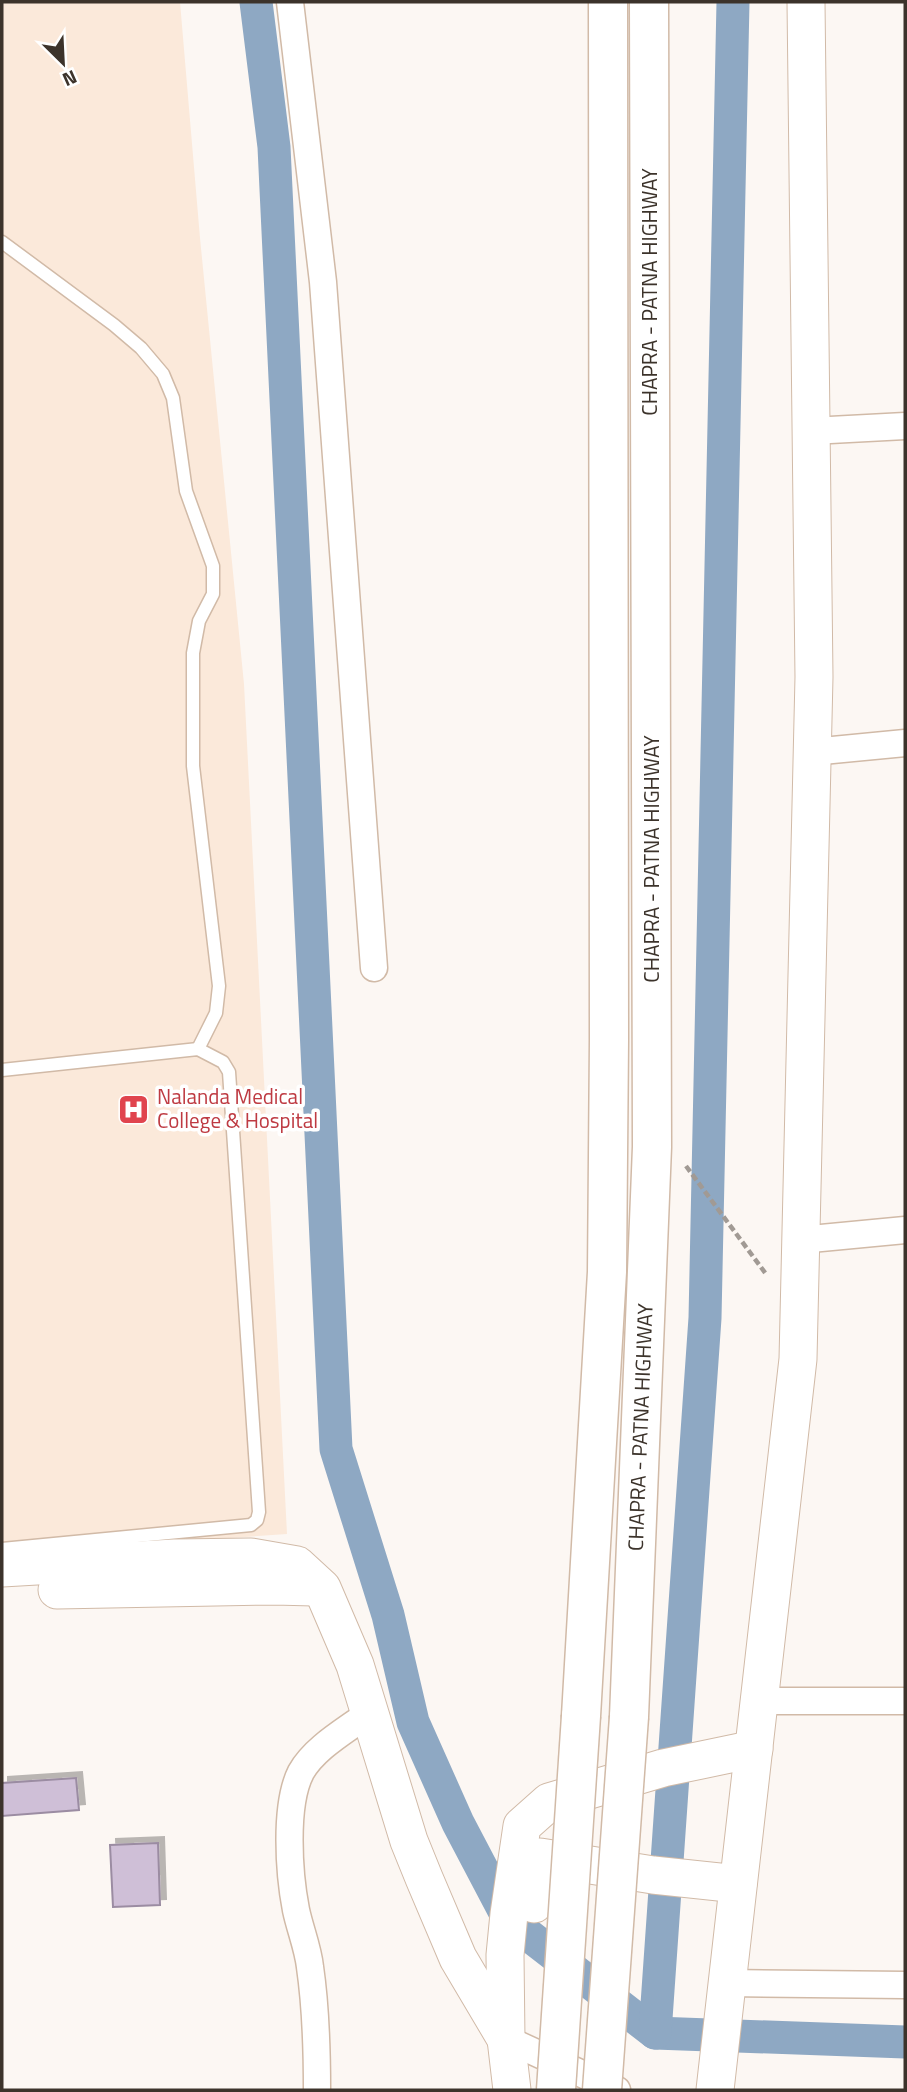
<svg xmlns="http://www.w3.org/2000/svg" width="907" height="2092" font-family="'Titillium Web',sans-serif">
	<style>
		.built { fill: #fbe9da }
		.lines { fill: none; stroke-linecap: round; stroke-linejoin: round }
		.canal { stroke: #8ea8c3; stroke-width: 33 }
		.building { fill: #cfbfd7; stroke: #9b8ca2; stroke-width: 2; filter: url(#shadow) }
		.lane-casing { stroke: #d1baa7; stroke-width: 15 }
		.street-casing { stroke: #d1baa7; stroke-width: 29 }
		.secondary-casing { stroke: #d1baa7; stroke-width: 39 }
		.highway-casing { stroke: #d1baa7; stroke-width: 41 }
		.path { stroke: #a19a94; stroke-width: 4.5; stroke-dasharray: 7 3.5; stroke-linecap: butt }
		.lane { stroke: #fff; stroke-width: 12 }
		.street { stroke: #fff; stroke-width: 26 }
		.secondary { stroke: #fff; stroke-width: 37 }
		.highway { stroke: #fff; stroke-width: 38 }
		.highway-bridge-casing { stroke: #d1baa7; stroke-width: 41; stroke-linecap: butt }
		.highway-bridge { stroke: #fff; stroke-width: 38 }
		.labels { text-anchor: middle; stroke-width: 7; stroke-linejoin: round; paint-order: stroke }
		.street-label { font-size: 21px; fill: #3c332b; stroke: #fff }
		.health-label { font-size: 21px; fill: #be3a42; stroke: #fff; text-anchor: start }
	</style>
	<defs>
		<filter id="shadow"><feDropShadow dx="6" dy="-6" stdDeviation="0" flood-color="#0004"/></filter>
	</defs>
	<rect width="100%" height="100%" fill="#fcf7f3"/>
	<path class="built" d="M2,2H180L200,238L244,684L287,1534L2,1554Z"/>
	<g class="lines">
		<g class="canal">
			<path d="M256,2L274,147L336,1449L388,1615L413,1722L458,1823L509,1920L655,2033L905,2042"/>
			<path d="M655,2033L705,1318L733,2"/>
		</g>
	</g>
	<g class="building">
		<path d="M76,1778L79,1810L2,1816V1783Z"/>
		<path d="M158,1843L160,1905L113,1907L110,1845Z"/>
	</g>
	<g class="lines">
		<defs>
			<g id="lane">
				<path d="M2,242L114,325L141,348L163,374L173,398L186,491L213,566V594L199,621L193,653V766L219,986L216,1013L198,1049"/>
				<path d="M2,1070L198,1049L223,1062L229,1072L259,1512L257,1520L251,1525L2,1549"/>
			</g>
			<g id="street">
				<path d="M290,2L323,282L374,968"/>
				<path d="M811,431L905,426"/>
				<path d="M812,752L905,743"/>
				<path d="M800,1240L905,1230"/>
				<path d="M759,1701H905"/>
				<path d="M727,1983L905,1985"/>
				<path d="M506,2039L617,2090"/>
				<path d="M317,2090C317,2049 316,2008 310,1967C308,1948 300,1929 296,1910C289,1874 284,1805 301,1772C315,1747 347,1730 369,1713"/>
			</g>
			<g id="secondary">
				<path d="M2,1568L175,1558L251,1557L297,1565L322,1588L355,1665L409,1841L424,1878L458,1958L506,2039"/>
				<path d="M57,1590L274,1586L314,1587"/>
				<path d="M534,1904L540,1857L653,1875L738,1884"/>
				<path d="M512,2090L506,2039L505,1955L509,1914L522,1826L549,1802L663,1768L754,1749"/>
				<path d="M715,2090L798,1359L814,677L806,2"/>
			</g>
			<g id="highway">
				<path d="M581,1716L607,1272L609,1040L608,2"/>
				<path id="s1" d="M629,1717L652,1147L649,2"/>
			</g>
		</defs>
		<use href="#lane" class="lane-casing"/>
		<use href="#street" class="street-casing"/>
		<use href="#secondary" class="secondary-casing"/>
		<use href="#highway" class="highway-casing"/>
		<path class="path" d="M686,1166L766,1274"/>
		<use href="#lane" class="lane"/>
		<use href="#street" class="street"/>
		<use href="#secondary" class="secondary"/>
		<use href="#highway" class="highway"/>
		<defs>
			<g id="highway-bridge">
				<path d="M556,2090L581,1716"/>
				<path d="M602,2090L629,1717"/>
			</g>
		</defs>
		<use href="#highway-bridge" class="highway-bridge-casing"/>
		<use href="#highway-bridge" class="highway-bridge"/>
	</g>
	<defs>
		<symbol id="hospital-square" viewBox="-11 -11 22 22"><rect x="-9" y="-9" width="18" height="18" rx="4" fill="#e0444e" stroke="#fff"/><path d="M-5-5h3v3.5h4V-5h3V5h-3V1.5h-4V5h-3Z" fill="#fff"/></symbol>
	</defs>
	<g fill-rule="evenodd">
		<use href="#hospital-square" x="116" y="1092" width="35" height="35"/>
	</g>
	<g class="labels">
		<g class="street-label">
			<text transform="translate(650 292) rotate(-90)" y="7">CHAPRA - PATNA HIGHWAY</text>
			<text transform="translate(652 859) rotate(-90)" y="7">CHAPRA - PATNA HIGHWAY</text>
			<text dy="7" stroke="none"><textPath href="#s1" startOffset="290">CHAPRA - PATNA HIGHWAY</textPath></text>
		</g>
		<g class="health-label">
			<text x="157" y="1104">Nalanda Medical<tspan x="157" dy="24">College &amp; Hospital</tspan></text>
		</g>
	</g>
	<rect width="907" height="2092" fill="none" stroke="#3c332b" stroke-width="7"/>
	<g transform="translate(63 63) rotate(156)" stroke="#ffffff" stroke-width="5" paint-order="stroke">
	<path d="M0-5L12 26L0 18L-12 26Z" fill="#3c332b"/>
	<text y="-10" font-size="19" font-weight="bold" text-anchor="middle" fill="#3c332b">N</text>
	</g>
</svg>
